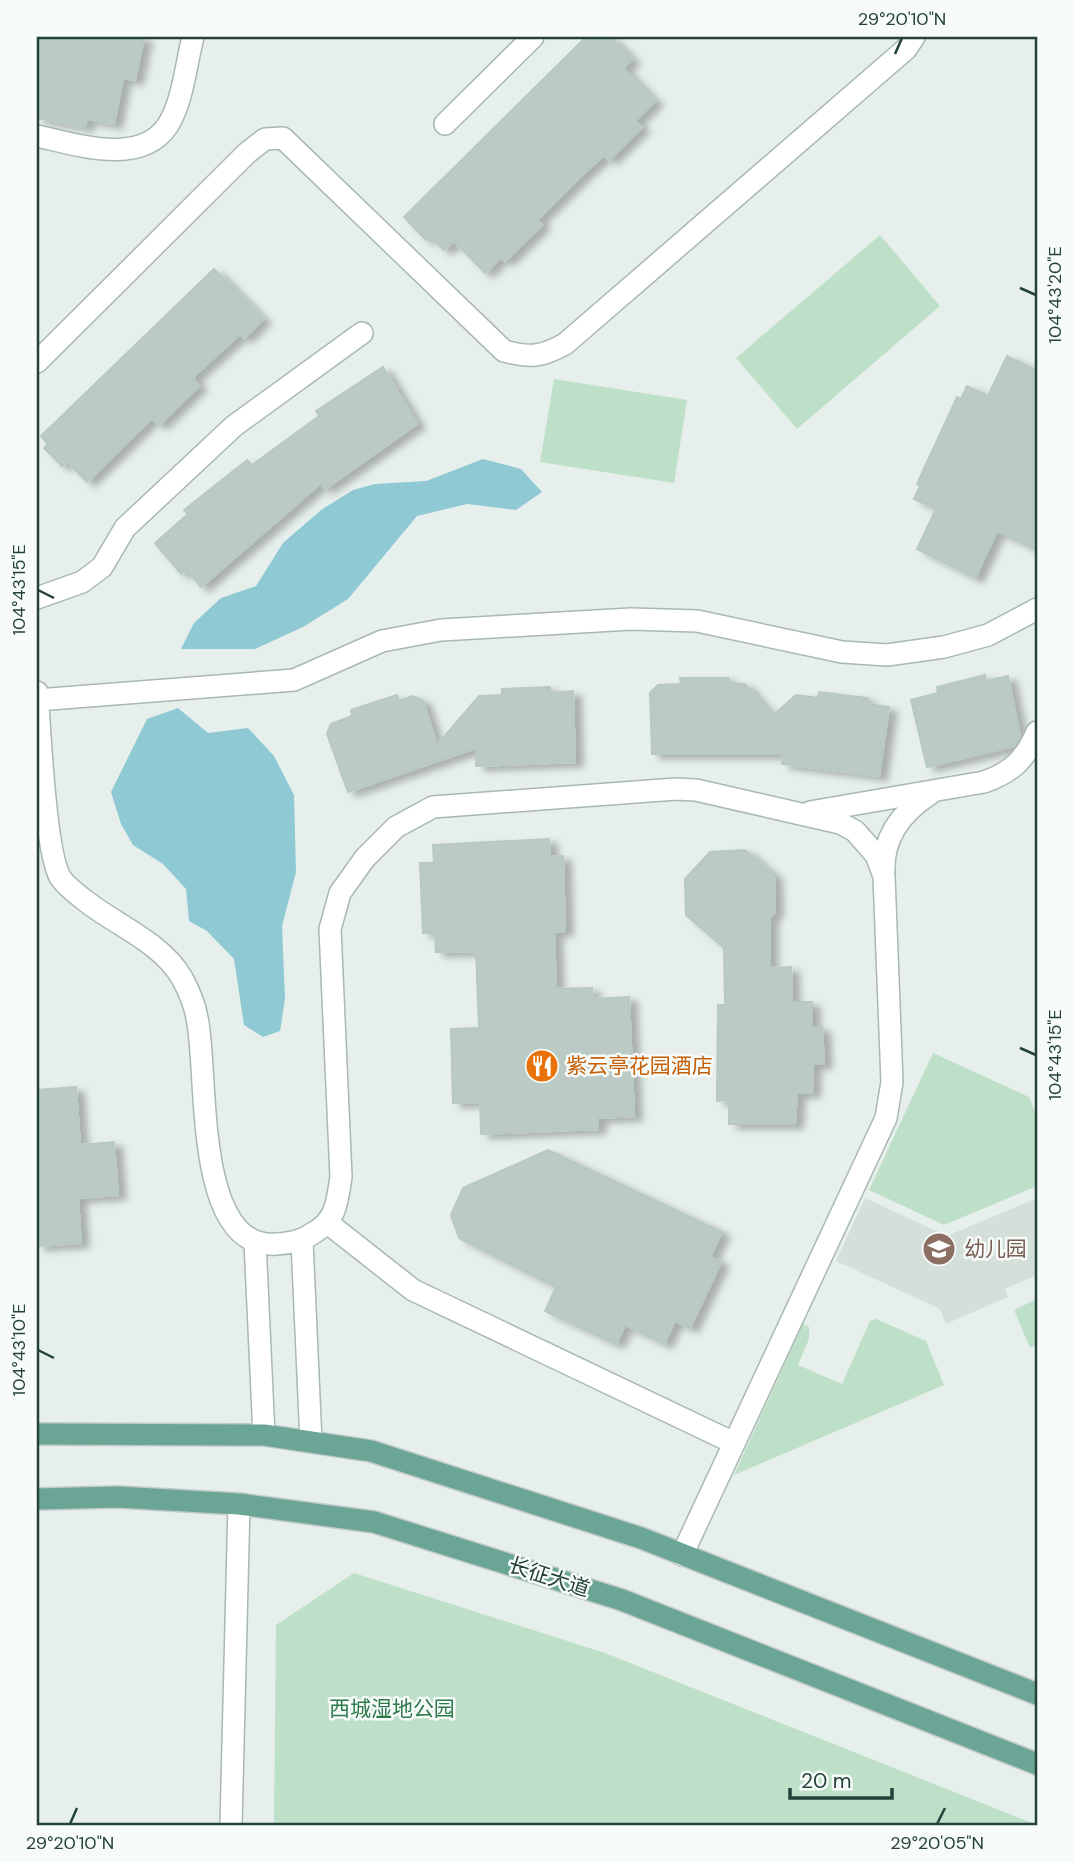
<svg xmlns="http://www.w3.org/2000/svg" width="1074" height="1862" font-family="'DM Sans','Noto Sans SC',sans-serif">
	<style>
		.built { fill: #d4dfda }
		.green { fill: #bfe0c8 }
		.water { fill: #8ec9d4 }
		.building { fill: #bbcac4; stroke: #b8c9c2; stroke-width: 2; filter: url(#shadow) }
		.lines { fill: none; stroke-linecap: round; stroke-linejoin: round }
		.minor-casing { stroke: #a8b8b2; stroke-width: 24 }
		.major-casing { stroke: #c2cac8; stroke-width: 24 }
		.minor { stroke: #fff; stroke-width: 21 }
		.major { stroke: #6aa596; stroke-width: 21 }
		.ticks { fill: none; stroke: #24423a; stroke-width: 2.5 }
		.labels { text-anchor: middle; stroke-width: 5; stroke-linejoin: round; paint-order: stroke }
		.food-label { font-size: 21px; fill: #c56008; stroke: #f7fbf9; text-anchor: start }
		.education-label { font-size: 21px; fill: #785e54; stroke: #f7fbf9; text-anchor: start }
		.street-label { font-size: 21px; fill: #24423a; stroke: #f7fbf9 }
		.park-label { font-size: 21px; fill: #2d7a4b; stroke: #f7fbf9 }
		.neatline { fill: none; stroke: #24423a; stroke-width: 2.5 }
		.ticks-label { font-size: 18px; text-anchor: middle; fill: #24423a }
	</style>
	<defs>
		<filter id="shadow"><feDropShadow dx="8" dy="4.5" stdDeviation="3.5" flood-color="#0004"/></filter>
	</defs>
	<rect width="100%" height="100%" fill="#e6efeb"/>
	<path class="built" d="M865,1198L947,1236L1037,1198V1275L1005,1289L1008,1297L946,1324L940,1309L836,1261Z"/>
	<g class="green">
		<path d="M880,235L940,306L797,429L736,358Z"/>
		<path d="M554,379L687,400L674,483L540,462Z"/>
		<path d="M933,1053L1029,1097L1037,1116V1186L944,1225L869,1190Z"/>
		<path d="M1037,1299V1344L1030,1348L1014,1310Z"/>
		<path d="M876,1319L926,1341L944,1385L734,1475L803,1324L809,1327V1339L798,1365L842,1384L870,1321Z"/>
		<path d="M354,1573L605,1653L1037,1825H274L276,1625Z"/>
	</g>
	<g class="water">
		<path d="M483,459L521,469L542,492L516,510L467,504L417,516L348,599L303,627L255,649H181L194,623L221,598L256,586L283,543L321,510L353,490L375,484L426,481Z"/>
		<path d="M178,708L208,733L248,728L274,756L294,795L296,872L282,926L285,999L280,1031L263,1037L244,1025L234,959L207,931L189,921L186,889L163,864L133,845L121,824L111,792L147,719Z"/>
	</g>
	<g class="building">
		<path d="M37,37H144L135,80L123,78L114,124L87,119L85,127L37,118Z"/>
		<path d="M586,37H610L632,59L623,68L655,101L635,121L642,127L609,160L604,155L581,176L537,220L542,225L505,261L501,257L485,273L454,241L444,250L430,236L426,240L404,217Z"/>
		<path d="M214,269L263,319L244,338L240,334L192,378L199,386L159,425L152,418L87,482L67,461L62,466L44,448L48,444L41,436Z"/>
		<path d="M1007,356L1037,371V550L997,531L975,578L917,549L936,509L914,499L920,486L917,484L957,397L961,399L967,386L988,396Z"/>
		<path d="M383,367L417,424L325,489L321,483L201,587L186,569L181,574L155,543L188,514L184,510L247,460L252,465L319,416L316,411Z"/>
		<path d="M985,675L986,681L1008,676L1020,736L1017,743L1014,746L927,767L911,700L938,693L937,687Z"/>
		<path d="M680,678H729V684H745L772,716L796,695L818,698L819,692L868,698L867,704L889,707L879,776L782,764L783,754H652L650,693L658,685L681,684Z"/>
		<path d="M550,687L551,693L573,691L575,762L476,766V748L348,792L327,734L331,724L352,716L351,710L397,695L399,701L413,696L423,701L437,745L479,696L502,695V689Z"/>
		<path d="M549,839L550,857L563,856L565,931L554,932L556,989L592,988L593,999L629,997L634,1116L598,1118V1129L481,1134L480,1102L453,1103L451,1029L479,1028L476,951L436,952L435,933H423L420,863H434L433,845Z"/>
		<path d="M745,850L774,875L775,912L770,917V968L791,967L792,1002H812V1027H822L824,1064H813L812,1093H797L795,1124H729V1100L717,1101L718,1005H725L724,948L686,915L685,879L710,852Z"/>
		<path d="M76,1087L80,1145L114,1142L118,1195L78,1198L81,1243L37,1246V1090Z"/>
		<path d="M548,1150L722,1232L710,1257L721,1262L690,1328L675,1321L664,1344L625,1325L616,1344L545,1311L556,1287L459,1238L451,1215L463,1188Z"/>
	</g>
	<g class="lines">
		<defs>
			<g id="minor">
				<path d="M445,124L533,37"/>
				<path d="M37,136C75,144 141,167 168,125C183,101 186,64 193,37"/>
				<path d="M37,362L247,153L265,139L283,138L504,351C531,358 541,357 565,344L906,49L914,37"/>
				<path d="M37,598L82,582L102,567L125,528L234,426L362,333"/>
				<path d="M37,692C40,729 45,850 60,877C65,885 79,896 87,902C118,926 162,943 182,978C188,989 195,1006 197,1018C209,1071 192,1250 276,1244C292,1243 302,1241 315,1232C337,1219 337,1201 341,1177L330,929L340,893L365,858L396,827L433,807L676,789L696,790L840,823L855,831L876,855L884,876L892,1082L886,1118L682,1555"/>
				<path d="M37,700L294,680L382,641L441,630L631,619L697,621L842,652L887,655L944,647L988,635L1037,609"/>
				<path d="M810,812L984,782C1012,772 1025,760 1037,732"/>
				<path d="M884,870C883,836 902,812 930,794"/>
				<path d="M329,1224L413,1290L734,1443"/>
				<path d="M302,1241L311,1442"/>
				<path d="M255,1242L264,1435"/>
				<path d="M231,1825L239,1504"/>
			</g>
			<g id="major">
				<path d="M37,1434L264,1435L371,1451L641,1538L1037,1694"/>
				<path d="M37,1499L118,1497L239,1504L374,1522L622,1600L1037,1764"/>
			</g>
		</defs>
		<use href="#minor" class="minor-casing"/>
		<use href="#major" class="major-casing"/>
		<use href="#minor" class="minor"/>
		<use href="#major" class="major"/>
	</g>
	<path class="ticks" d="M895,54L902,38M1020,288L1036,295M38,590L54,598M1020,1048L1036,1055M38,1350L54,1358M70,1824L77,1808M937,1824L945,1808"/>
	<defs>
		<symbol id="restaurant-disc" viewBox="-11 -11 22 22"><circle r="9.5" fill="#e8710a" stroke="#f7fbf9"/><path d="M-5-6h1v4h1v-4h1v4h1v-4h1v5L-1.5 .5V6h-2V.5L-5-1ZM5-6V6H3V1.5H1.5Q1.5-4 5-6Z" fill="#fff"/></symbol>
		<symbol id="school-disc" viewBox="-11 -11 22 22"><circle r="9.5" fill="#8d6e63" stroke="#f7fbf9"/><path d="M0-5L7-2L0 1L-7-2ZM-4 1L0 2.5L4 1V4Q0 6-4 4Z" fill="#fff"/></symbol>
	</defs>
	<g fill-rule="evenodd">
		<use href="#restaurant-disc" x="523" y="1047" width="38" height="38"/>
		<use href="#school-disc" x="920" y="1230" width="38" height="38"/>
	</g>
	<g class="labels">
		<g class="food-label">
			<text x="566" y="1073">紫云亭花园酒店</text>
		</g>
		<g class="education-label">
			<text x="964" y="1256">幼儿园</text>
		</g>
		<g class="street-label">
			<text transform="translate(549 1577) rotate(18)" y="7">长征大道</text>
		</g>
		<g class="park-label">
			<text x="392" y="1716">西城湿地公园</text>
		</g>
	</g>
	<rect width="1074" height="1862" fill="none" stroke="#f7fbf9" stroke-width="77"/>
	<path d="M790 1788v10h102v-10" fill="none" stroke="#24423a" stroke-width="3.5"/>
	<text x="801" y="1788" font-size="21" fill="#24423a" stroke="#f7fbf9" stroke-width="5" paint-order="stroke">20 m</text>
	<rect x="38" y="38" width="998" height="1786" class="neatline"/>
	<g class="ticks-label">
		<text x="902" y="25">29°20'10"N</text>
		<text transform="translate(1055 295) rotate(-90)" y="6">104°43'20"E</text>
		<text transform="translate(19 590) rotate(-90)" y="6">104°43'15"E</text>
		<text transform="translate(1055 1055) rotate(-90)" y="6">104°43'15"E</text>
		<text transform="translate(19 1350) rotate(-90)" y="6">104°43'10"E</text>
		<text x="70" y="1849">29°20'10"N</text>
		<text x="937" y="1849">29°20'05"N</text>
	</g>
</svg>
